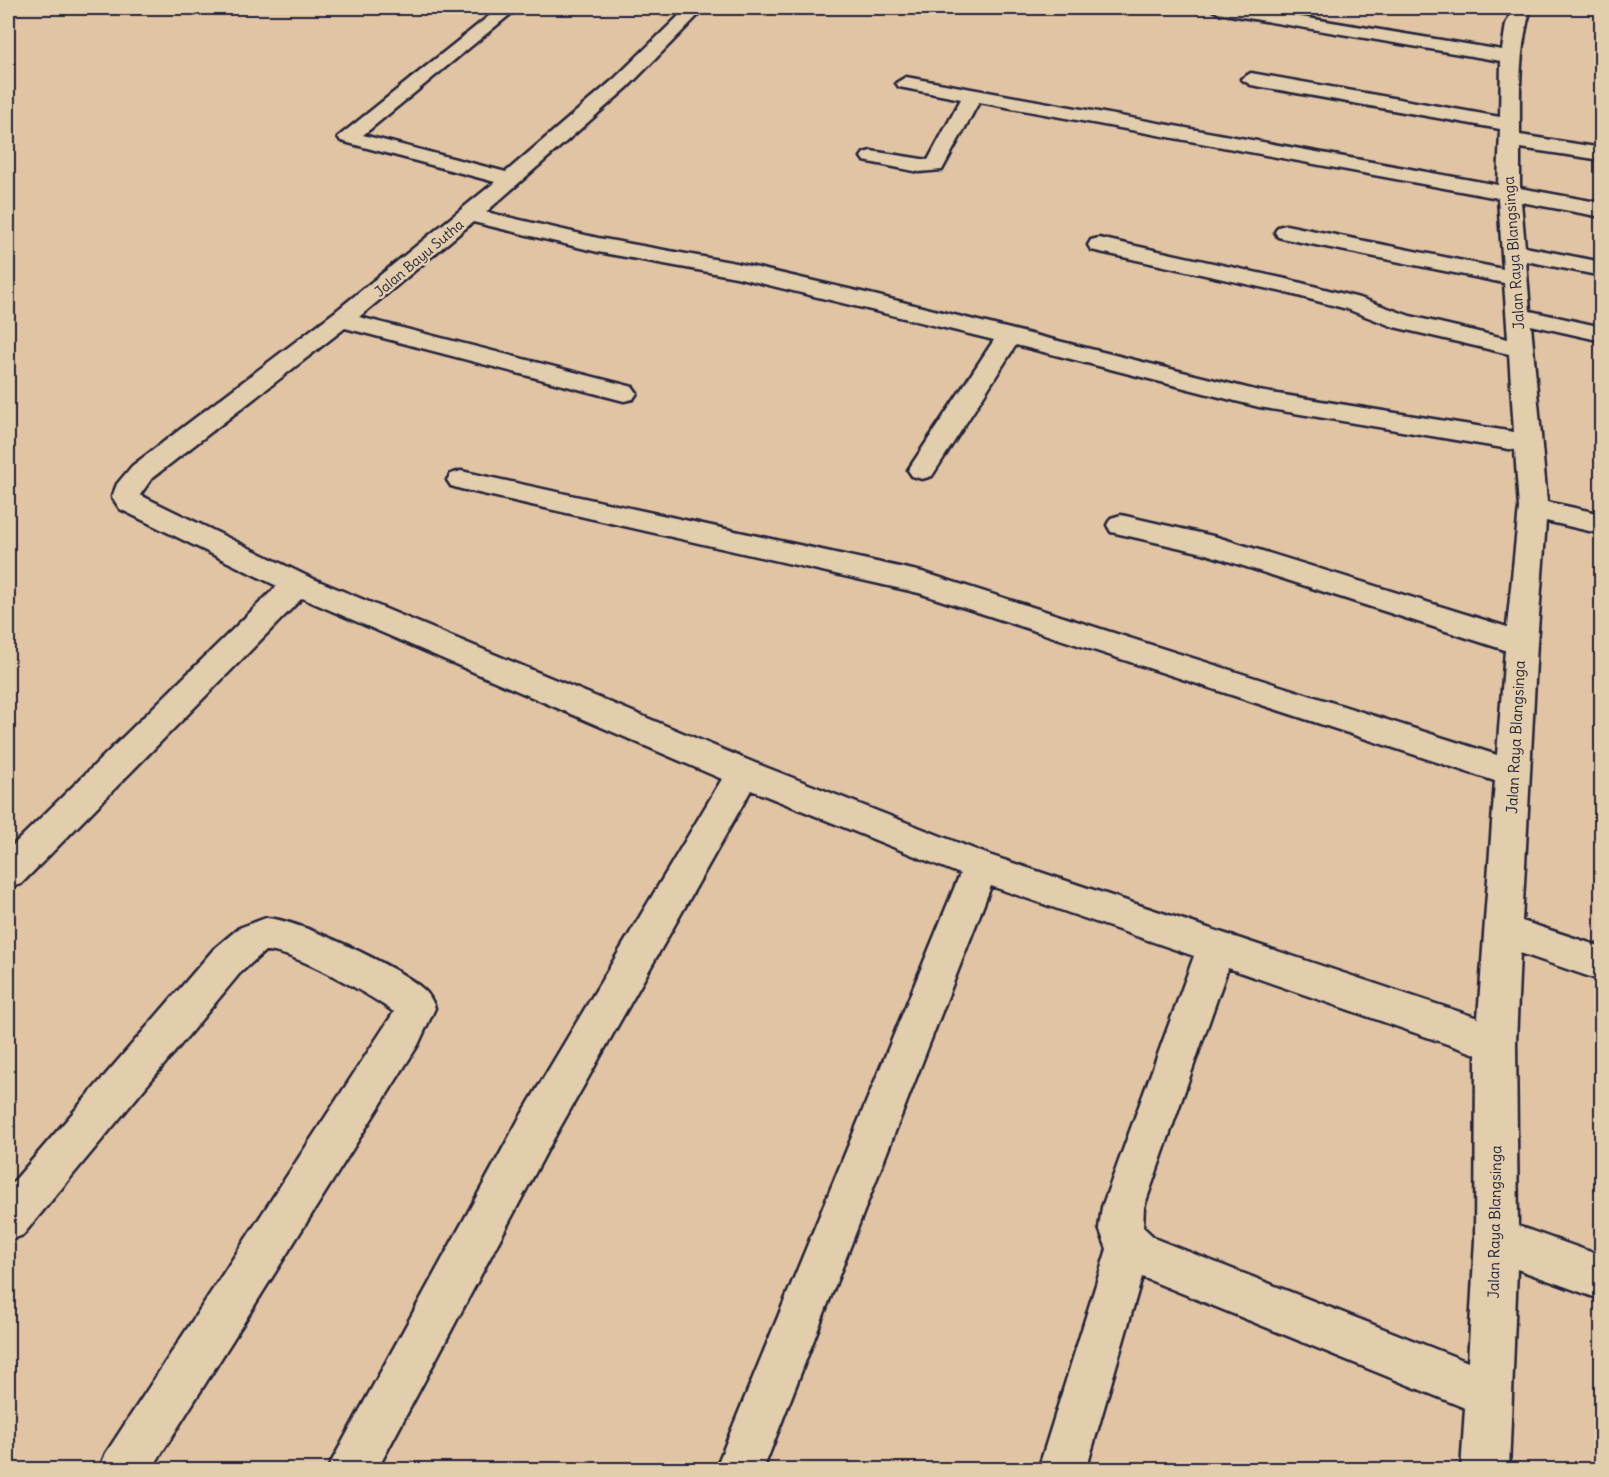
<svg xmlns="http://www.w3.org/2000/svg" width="1609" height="1477" font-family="Delius,sans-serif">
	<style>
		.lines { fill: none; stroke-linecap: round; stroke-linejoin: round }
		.minor-casing { stroke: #22223b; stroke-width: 5 }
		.minor { fill: #e2cdac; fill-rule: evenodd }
		.labels { text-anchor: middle; stroke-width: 5; stroke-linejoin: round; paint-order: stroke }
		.far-street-label { font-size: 14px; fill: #22223b; stroke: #e2cdac }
		.street-label { font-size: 15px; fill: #22223b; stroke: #e2cdac }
	</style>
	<rect width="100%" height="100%" fill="#e1c4a4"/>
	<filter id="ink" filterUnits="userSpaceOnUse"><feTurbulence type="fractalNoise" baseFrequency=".0167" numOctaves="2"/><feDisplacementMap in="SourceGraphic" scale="12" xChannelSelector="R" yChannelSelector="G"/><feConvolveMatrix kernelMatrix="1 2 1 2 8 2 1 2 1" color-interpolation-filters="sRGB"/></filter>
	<g filter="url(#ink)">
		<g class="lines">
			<defs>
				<g id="minor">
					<path d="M499,8H518L363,135L506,172L614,79L687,8H705L628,87L486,212L598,238L736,263L870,294L1259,391L1514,432L1509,354L1394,327L1347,309L1283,292L1091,250L1088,245L1091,240L1099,238L1286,279L1363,299L1410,316L1508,339L1504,283L1286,239L1278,237L1275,232L1278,227L1286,225L1503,269L1498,198L979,102L942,170L919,172L864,161L861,157L864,153L871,151L928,160L961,99L899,87L896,83L906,77L1498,185L1500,129L1251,85L1241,79L1251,73L1500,117L1501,61L1218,13L1209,8H1247L1502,50L1506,24L1513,8H1531C1518,51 1520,90 1520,135L1602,148V160L1520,148V188L1602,203V217L1521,202L1525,247L1602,262V276L1526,261L1530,311L1602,327V341L1531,325L1547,502L1602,514V534L1546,521L1537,643L1522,921L1602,947V981L1520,953L1516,1042L1518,1226L1602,1256V1300L1517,1269L1509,1470H1461L1465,1408L1142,1277L1086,1470H1038L1107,1249L1099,1228L1102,1207L1194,956L991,886L763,1470H715L960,874L751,790L549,1147L377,1470H327L519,1119L722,779L302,598L21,884L8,888V850L277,586L120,509L112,497L117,484L132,466L336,311L495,182L341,141L338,137ZM473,222L598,252L736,277L994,340L908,470L912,476L922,479L932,476L1016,345L1259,407L1515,450L1519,508L1507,627L1217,537L1121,515L1111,518L1107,525L1111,532L1203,553L1505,650L1497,755L922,572L461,471L451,474L447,480L451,486L461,489L919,593L1495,781L1478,1018L989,855L755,763L309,577L140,495L152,478L345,328L624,401L633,399L637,393L633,387L359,317ZM1228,968L1476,1054L1475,1240L1468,1362L1156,1239L1143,1227L1144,1207Z"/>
					<path d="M266,918C297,919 399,967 423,989C429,994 432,1000 435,1008L418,1045L151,1470H99L106,1453L394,1012C369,994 294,951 265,951L240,973L23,1235L8,1241V1188L214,949L239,928Z"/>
				</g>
			</defs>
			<use href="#minor" class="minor-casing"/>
			<use href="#minor" class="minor"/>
		</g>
	</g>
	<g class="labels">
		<g class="far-street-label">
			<text transform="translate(419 258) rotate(-40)" y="5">Jalan Bayu Sutha</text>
		</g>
		<g class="street-label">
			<text transform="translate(1514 253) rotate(-94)" y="5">Jalan Raya Blangsinga</text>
			<text transform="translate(1516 737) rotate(-87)" y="5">Jalan Raya Blangsinga</text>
			<text transform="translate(1495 1222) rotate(-89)" y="5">Jalan Raya Blangsinga</text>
		</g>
	</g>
	<rect width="1609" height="1477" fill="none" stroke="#e2cdac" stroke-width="30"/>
	<rect x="15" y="15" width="1579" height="1447" fill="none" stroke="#22223b" stroke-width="2" filter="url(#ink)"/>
</svg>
